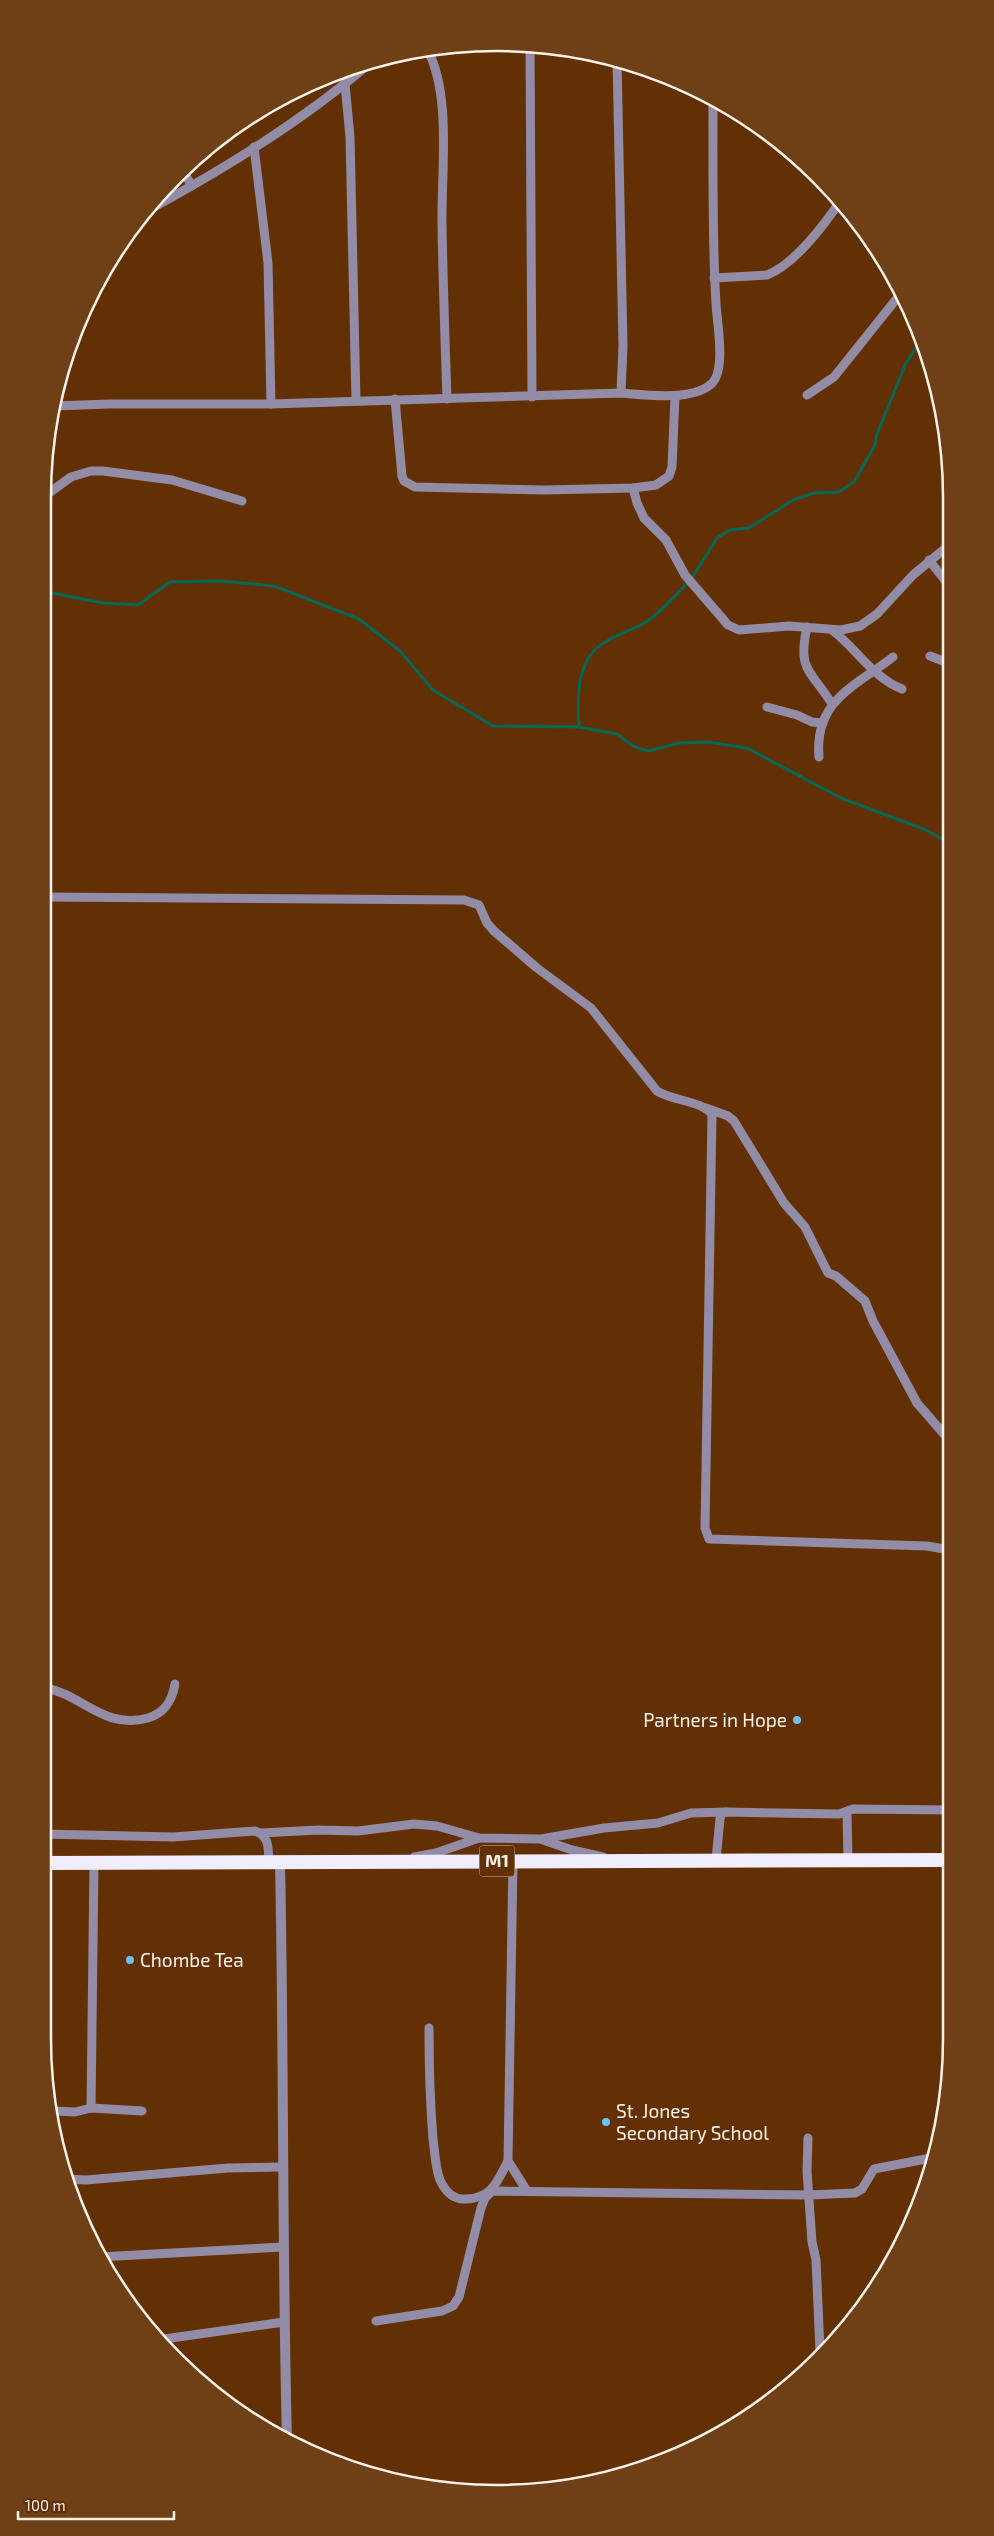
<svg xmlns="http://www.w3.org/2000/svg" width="994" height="2536" font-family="'Exo 2',sans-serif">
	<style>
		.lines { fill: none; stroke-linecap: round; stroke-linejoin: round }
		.stream { stroke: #046957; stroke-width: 3 }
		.minor { stroke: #928ca7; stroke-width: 9 }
		.tertiary { stroke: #928ca7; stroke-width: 10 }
		.trunk { stroke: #f0eefe; stroke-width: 14 }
		.poi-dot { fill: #6cc3f2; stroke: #623004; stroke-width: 2 }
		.labels { text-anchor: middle; stroke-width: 4.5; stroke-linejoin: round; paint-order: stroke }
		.shield { fill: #623004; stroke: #d0b8a5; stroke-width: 1 }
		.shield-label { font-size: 18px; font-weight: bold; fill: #fff2ea }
		.poi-label { font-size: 19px; fill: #fff2ea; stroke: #623004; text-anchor: start }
		.rim { fill: none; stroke: #fff2ea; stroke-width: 2.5 }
	</style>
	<rect width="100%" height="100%" fill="#623004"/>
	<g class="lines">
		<g class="stream">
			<path d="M692,578L717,538L730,530L749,528L793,500L814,493L839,492L854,482L875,445L877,434L906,363L916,348L918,341"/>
			<path d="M42,591L103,603L138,605L170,582L221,581L274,586L359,619L400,651L433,690L493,726L579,727L617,734L633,746L648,751L679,743L708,742L747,748L841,798L926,830L949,843"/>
			<path d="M579,727C577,697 576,657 607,641C620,633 636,629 649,620C663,610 675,595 688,583"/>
		</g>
		<g class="minor">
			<path d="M530,44L532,397"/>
			<path d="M427,49C452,94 441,173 442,225C443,283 445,341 447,399"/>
			<path d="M617,59L623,346L621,393"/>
			<path d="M345,84L350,137L356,401"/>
			<path d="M254,147L268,263L271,404"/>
			<path d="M183,171L192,186"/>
			<path d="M143,213C222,170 303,121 371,62"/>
			<path d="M714,278L767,275C794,265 825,224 841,200"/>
			<path d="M807,395L834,377L902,292"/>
			<path d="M395,399L402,476L404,481L415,487L544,490L633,488L656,485L669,476L672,467L675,396"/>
			<path d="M54,406L109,404H271L621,393C646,395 690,401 710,385C727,373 717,323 716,304C712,237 713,170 713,103"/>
			<path d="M633,488L637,503L644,518L666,540L685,575L728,625L739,630L789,626L841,630L860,626L877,614L913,575L948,546"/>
			<path d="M42,498L71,477L91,471H103L172,480L242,501"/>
			<path d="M929,560L948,584"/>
			<path d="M807,627C797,671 811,670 832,704"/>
			<path d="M832,630C857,649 872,677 902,689"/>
			<path d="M930,656L948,663"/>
			<path d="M767,707L797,715L812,722L823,723"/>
			<path d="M819,757C814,700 856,686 893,657"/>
			<path d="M42,897L464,900L479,905L487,923L494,931L537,968L591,1008L657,1091C672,1101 704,1101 712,1115L705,1528L709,1539L927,1546L950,1550"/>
			<path d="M706,1108L728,1116L734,1121L784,1203L805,1227L828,1273L836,1276L865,1301L873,1321L917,1403L950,1441"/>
			<path d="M42,1687C83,1694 102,1730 148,1718C165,1713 172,1701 175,1684"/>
			<path d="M847,1812L848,1860"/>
			<path d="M261,1833L318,1830L358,1831L414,1824L437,1826L479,1838L541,1839L604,1828L658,1823L691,1813L726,1812"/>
			<path d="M42,1834L173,1837L255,1831C270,1836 268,1849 269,1862"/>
			<path d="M543,1840L572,1850L603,1857"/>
			<path d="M414,1857L436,1853L479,1838"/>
			<path d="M513,1860L508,2161L527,2191"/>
			<path d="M716,1860L720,1819L721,1814L726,1812L839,1814L853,1809L951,1810"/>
			<path d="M429,2028C429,2065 430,2102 433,2139C435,2153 435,2167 440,2180C445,2191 453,2200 466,2199C492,2198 497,2182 508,2161"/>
			<path d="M91,2108L94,1863"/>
			<path d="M54,2111L75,2112L91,2108L142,2111"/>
			<path d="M808,2138L807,2171L812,2242L816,2260L820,2351"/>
			<path d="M66,2179L86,2180L228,2168L282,2167"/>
			<path d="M99,2257L283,2247"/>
			<path d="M376,2321L442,2311L453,2306L459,2297L481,2208L485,2198L492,2191L809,2195L855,2193L862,2189L874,2169L936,2157"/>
			<path d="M157,2340L284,2322"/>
		</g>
		<path class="tertiary" d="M280,1862C284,2055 282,2248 287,2441"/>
		<path class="trunk" d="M42,1863L951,1860"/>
	</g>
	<g class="poi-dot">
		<circle cx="797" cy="1720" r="5"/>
		<circle cx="130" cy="1960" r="5"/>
		<circle cx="606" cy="2122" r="5"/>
	</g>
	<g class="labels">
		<rect class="shield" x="479.5" y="1845.5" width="35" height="31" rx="4"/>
		<g class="shield-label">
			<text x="497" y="1867">M1</text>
		</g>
		<g class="poi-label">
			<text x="787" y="1727" text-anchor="end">Partners in Hope</text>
			<text x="140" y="1967">Chombe Tea</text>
			<text x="616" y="2118">St. Jones<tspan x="616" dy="22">Secondary School</tspan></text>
		</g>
	</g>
	<path d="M0 0H994V2536H0ZM497 51H497A446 446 0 0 1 943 497V2039A446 446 0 0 1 497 2485H497A446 446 0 0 1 51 2039V497A446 446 0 0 1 497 51Z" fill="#6f4016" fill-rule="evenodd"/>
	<path class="rim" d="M497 51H497A446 446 0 0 1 943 497V2039A446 446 0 0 1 497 2485H497A446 446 0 0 1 51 2039V497A446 446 0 0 1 497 51Z"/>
	<path d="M18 2511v8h156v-8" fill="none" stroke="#fff2ea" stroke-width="2.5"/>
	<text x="25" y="2511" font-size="15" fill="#fff2ea" stroke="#623004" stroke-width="4" paint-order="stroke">100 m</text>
</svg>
